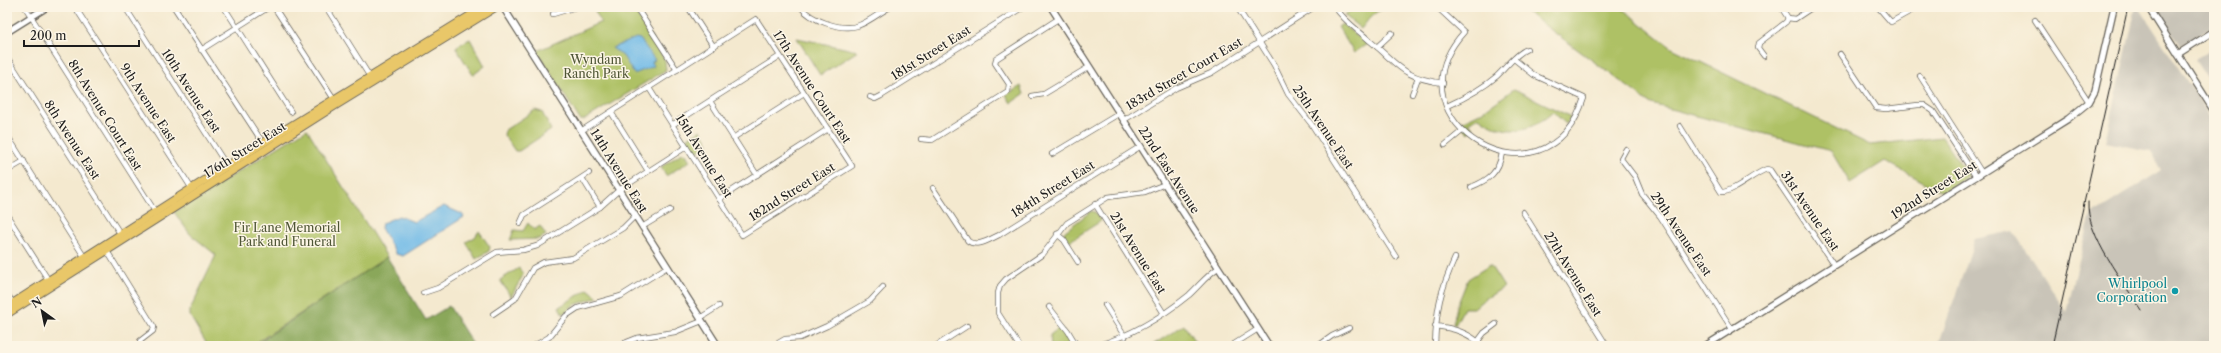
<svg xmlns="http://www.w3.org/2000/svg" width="2221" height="353" font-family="'Libre Caslon Text',serif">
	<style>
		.industrial { fill: #c9c4b8 }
		.green { fill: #aec165; stroke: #656e40 }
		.forest { fill: #8aa75a; stroke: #53623b }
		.water { fill: #6eb9e7; stroke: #456a82 }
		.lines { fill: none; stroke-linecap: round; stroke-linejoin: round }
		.minor-casing { stroke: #68645b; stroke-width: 6 }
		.tertiary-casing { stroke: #68645b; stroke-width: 8 }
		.primary-casing { stroke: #68645b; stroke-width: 9 }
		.minor { stroke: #fff; stroke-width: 4.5 }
		.tertiary { stroke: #fff; stroke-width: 5.5 }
		.primary { stroke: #e9c769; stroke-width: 7 }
		.rail { stroke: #1c1c1c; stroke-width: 1 }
		.culture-dot { fill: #0f9aa8; stroke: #fcf5e5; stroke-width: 1.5 }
		.labels { text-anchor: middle; stroke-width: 3; stroke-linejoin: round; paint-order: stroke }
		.street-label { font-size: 12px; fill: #1c1c1c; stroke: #fcf5e5 }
		.park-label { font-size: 12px; fill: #4f5636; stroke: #fcf5e5 }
		.culture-label { font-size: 12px; fill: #0d838f; stroke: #fcf5e5; text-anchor: end }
	</style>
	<rect width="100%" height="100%" fill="#fcf5e5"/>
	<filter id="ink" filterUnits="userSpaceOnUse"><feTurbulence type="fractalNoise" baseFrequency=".025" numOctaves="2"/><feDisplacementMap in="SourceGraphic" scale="8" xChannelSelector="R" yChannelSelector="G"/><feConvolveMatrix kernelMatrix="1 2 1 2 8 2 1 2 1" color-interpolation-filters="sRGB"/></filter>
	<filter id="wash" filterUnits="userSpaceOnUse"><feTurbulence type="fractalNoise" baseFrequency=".012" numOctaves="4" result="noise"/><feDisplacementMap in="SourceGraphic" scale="16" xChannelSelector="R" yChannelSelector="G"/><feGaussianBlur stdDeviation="0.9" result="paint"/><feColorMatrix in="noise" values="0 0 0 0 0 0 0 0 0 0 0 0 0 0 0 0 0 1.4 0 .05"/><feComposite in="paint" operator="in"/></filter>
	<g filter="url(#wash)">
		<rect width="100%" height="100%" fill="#f4e9cf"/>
		<g class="industrial">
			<path d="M2136,7H2139L2214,123V346H1938L1975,239L2013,231L2066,312L2091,215L2162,170L2151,151L2106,142Z"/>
			<path d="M2156,7H2214V25L2180,46Z"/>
			<path d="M2214,48V90L2195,60Z"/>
		</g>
		<g class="green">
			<path d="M593,7H632L665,60L666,70L584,120H580L537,51L601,22Z"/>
			<path d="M1358,7H1400L1401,9C1378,7 1375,11 1361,29L1344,15Z"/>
			<path d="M1520,7H1620L1672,48L1870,145L1942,137L1969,176L1944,193L1885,161L1850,183L1831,151L1651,104Z"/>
			<path d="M1342,24L1367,44L1354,53L1338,27Z"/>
			<path d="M797,38L858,51L820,75Z"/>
			<path d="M470,39L485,66L473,75L456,48L457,46Z"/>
			<path d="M1021,86L1024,94L1011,103L1006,95Z"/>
			<path d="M1514,89L1571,117L1566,124L1553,112C1530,133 1505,137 1479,117L1468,123L1473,127L1468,133L1459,123L1482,112Z"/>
			<path d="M535,110L542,112L551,130L519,151H515L504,135L505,130Z"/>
			<path d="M307,129L387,257L254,344L208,346L190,316V310L216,255L190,234L174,212Z"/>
			<path d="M701,130L709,144L695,153L686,139Z"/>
			<path d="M682,153L686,154L690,161L666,176L661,167Z"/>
			<path d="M1091,211L1095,212L1101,221L1070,241L1064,236V232Z"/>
			<path d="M528,223L534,230L540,226L546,235L539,239L510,240L514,230L523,231Z"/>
			<path d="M479,231L490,247L489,251L476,259L466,242L475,237Z"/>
			<path d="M1490,265L1504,287L1482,301L1474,308H1464L1455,325L1453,324L1457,306L1468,279Z"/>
			<path d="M519,268L523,275L511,297L500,280Z"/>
			<path d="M588,289L598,297L574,305L563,314L559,307Z"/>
			<path d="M1184,325L1195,342L1189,346H1151Z"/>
			<path d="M1060,327L1071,342V346H1051L1050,335Z"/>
		</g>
		<path class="forest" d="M387,257L426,320L449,306L474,346H253Z"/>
		<g class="water">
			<path d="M636,38L640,39L655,60L652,62L654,66L634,74L623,56L612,48Z"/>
			<path d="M444,206L462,214L464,217L403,256L396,254L381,228L382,223L399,216L414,222Z"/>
		</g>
	</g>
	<g filter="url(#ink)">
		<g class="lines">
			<defs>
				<g id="minor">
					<path d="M25,7L156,213"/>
					<path d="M75,7L192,189"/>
					<path d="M125,7L227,166"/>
					<path d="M174,7L263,143"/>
					<path d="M224,7L291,112"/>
					<path d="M274,7L334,99"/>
					<path d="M326,7L370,77"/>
					<path d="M636,7L677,70"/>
					<path d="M688,7L714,47"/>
					<path d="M801,7C810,20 841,31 857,26C869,22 879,13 890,7"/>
					<path d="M1237,7L1274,65L1288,94L1312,125L1396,257"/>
					<path d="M1335,7C1345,22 1357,29 1370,41C1398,64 1402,78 1443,83"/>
					<path d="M1437,7L1464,32C1383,121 1546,218 1584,98L1534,75L1514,59"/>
					<path d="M1781,7L1788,18"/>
					<path d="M1878,7L1891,22L1918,7"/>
					<path d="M553,14L576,7"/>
					<path d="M1788,18L1795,19L1813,7"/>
					<path d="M2035,20L2089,102"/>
					<path d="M1377,47L1392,33"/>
					<path d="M201,50L269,7"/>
					<path d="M1840,54L1876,108L1886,109L1918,105H1924L1933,111L1976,177"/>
					<path d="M1764,56L1758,48L1759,43L1786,22L1788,18"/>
					<path d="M7,57L121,235"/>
					<path d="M1920,76L1982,173"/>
					<path d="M1412,94L1418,78"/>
					<path d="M1032,96L1044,94L1089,67"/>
					<path d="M870,97L875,99L881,96L1023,7"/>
					<path d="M710,101L757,175"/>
					<path d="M1447,106C1465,98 1482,89 1497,76C1507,67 1515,54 1527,49"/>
					<path d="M611,112L648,171"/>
					<path d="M1124,120L1176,88L1211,73L1314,7"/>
					<path d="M672,125L780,56"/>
					<path d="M1680,126L1721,192C1733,193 1754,173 1767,169L1770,170L1834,265"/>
					<path d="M581,131L756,19L852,166L742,235L649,88"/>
					<path d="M7,135L85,258"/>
					<path d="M733,138L804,93"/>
					<path d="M921,139L932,140L1008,92L1009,84L995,63L996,59L1058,19"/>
					<path d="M1445,145L1462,131"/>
					<path d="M1626,149L1621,158L1622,160L1635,177L1642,194L1660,216L1732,329"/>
					<path d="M1052,154L1120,113"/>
					<path d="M7,171L24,161"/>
					<path d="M582,178L600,207"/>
					<path d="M1471,187C1489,180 1499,172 1502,153"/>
					<path d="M933,188L968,241C977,248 990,239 999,235L1141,146"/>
					<path d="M719,199L828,129"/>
					<path d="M1095,204L1163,312"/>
					<path d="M1523,212L1607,346"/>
					<path d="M7,215L49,281"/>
					<path d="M520,224L524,215L589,173"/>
					<path d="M642,227L670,210"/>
					<path d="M1057,234L1064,240L1078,262"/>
					<path d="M107,251L154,327L153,331L140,341V346"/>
					<path d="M423,293L438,288L497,252L523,250L537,246L600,207L619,190L686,147"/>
					<path d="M7,294L13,303"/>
					<path d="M1105,305L1125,337"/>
					<path d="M1049,307L1068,331L1077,346"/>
					<path d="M493,314L515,299L533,268L544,262L573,258L623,228L635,216"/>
					<path d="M700,318L719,306"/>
					<path d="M1435,326C1454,328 1469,333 1483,346"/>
					<path d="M1478,341L1484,333L1496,324"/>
					<path d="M534,346L549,337L566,316L578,308L621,296L667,267"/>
					<path d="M617,346L637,338L675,332L702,321"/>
					<path d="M773,346L785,339L800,338L827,326L870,301L883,287"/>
					<path d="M936,346L967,326"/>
					<path d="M1019,346L998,313V293L1000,286L1006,279L1043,254L1067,223L1108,197L1145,192L1165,184"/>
					<path d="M1096,346C1129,336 1162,317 1189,295C1199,286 1206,276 1218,268"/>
					<path d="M1231,346L1258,329"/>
					<path d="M1318,346L1332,336L1349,328"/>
					<path d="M1435,346C1436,310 1440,291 1455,258"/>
					<path d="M1597,346L1604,342"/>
				</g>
				<g id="tertiary">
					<path d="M503,7L718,346"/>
					<path d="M1051,7L1269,346"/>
					<path d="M2148,7L2214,111"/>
					<path d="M7,32L47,7"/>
					<path d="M2178,54L2214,31"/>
					<path d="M1705,346L2068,119L2089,102L2095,91L2114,7"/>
				</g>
				<g id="primary">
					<path d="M7,307L263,143L484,7"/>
					<path d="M7,314L333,107L496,7"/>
				</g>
			</defs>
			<use href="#minor" class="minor-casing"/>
			<use href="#tertiary" class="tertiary-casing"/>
			<use href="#primary" class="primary-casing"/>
			<use href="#minor" class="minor"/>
			<use href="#tertiary" class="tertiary"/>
			<use href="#primary" class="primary"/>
			<g class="rail">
				<path d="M2088,202C2086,235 2124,283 2142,311"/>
				<path d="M2052,346L2128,7"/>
			</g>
		</g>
	</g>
	<circle class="culture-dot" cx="2175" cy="291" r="4"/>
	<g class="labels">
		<g class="street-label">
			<text transform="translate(931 53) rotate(-32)" y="4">181st Street East</text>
			<text transform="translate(1184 74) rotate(-30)" y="4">183rd Street Court East</text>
			<text transform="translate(812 87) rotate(57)" y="4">17th Avenue Court East</text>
			<text transform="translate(191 91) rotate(57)" y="4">10th Avenue East</text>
			<text transform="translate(148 103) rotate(57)" y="4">9th Avenue East</text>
			<text transform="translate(105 115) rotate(58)" y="4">8th Avenue Court East</text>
			<text transform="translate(1323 127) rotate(56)" y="4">25th Avenue East</text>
			<text transform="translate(72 140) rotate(57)" y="4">8th Avenue East</text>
			<text transform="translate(245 150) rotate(-32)" y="4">176th Street East</text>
			<text transform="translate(704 156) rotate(58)" y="4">15th Avenue East</text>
			<text transform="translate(1169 170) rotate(57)" y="4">22nd East Avenue</text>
			<text transform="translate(619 171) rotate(58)" y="4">14th Avenue East</text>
			<text transform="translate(1053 189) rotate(-32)" y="4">184th Street East</text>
			<text transform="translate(1934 190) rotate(-32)" y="4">192nd Street East</text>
			<text transform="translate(792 192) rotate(-32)" y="4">182nd Street East</text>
			<text transform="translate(1810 211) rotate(56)" y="4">31st Avenue East</text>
			<text transform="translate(1681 234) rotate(56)" y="4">29th Avenue East</text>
			<text transform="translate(1138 253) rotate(58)" y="4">21st Avenue East</text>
			<text transform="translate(1573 274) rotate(58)" y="4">27th Avenue East</text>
		</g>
		<g class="park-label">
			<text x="596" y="64">Wyndam<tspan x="596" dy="14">Ranch Park</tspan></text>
			<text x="287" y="232">Fir Lane Memorial<tspan x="287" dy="14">Park and Funeral</tspan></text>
		</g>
		<g class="culture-label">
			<text x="2167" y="288">Whirlpool<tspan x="2167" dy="14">Corporation</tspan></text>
		</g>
	</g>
	<rect width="2221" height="353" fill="none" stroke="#fcf5e5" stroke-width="24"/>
	<g transform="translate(42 311) rotate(327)" stroke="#fcf5e5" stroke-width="3" paint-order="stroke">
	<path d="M0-3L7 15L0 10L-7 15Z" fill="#1c1c1c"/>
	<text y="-6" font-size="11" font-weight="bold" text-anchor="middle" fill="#1c1c1c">N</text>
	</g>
	<path d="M24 40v6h115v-6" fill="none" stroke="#1c1c1c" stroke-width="2"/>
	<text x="30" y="40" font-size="12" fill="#1c1c1c" stroke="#fcf5e5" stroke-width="3" paint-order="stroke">200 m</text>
</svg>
